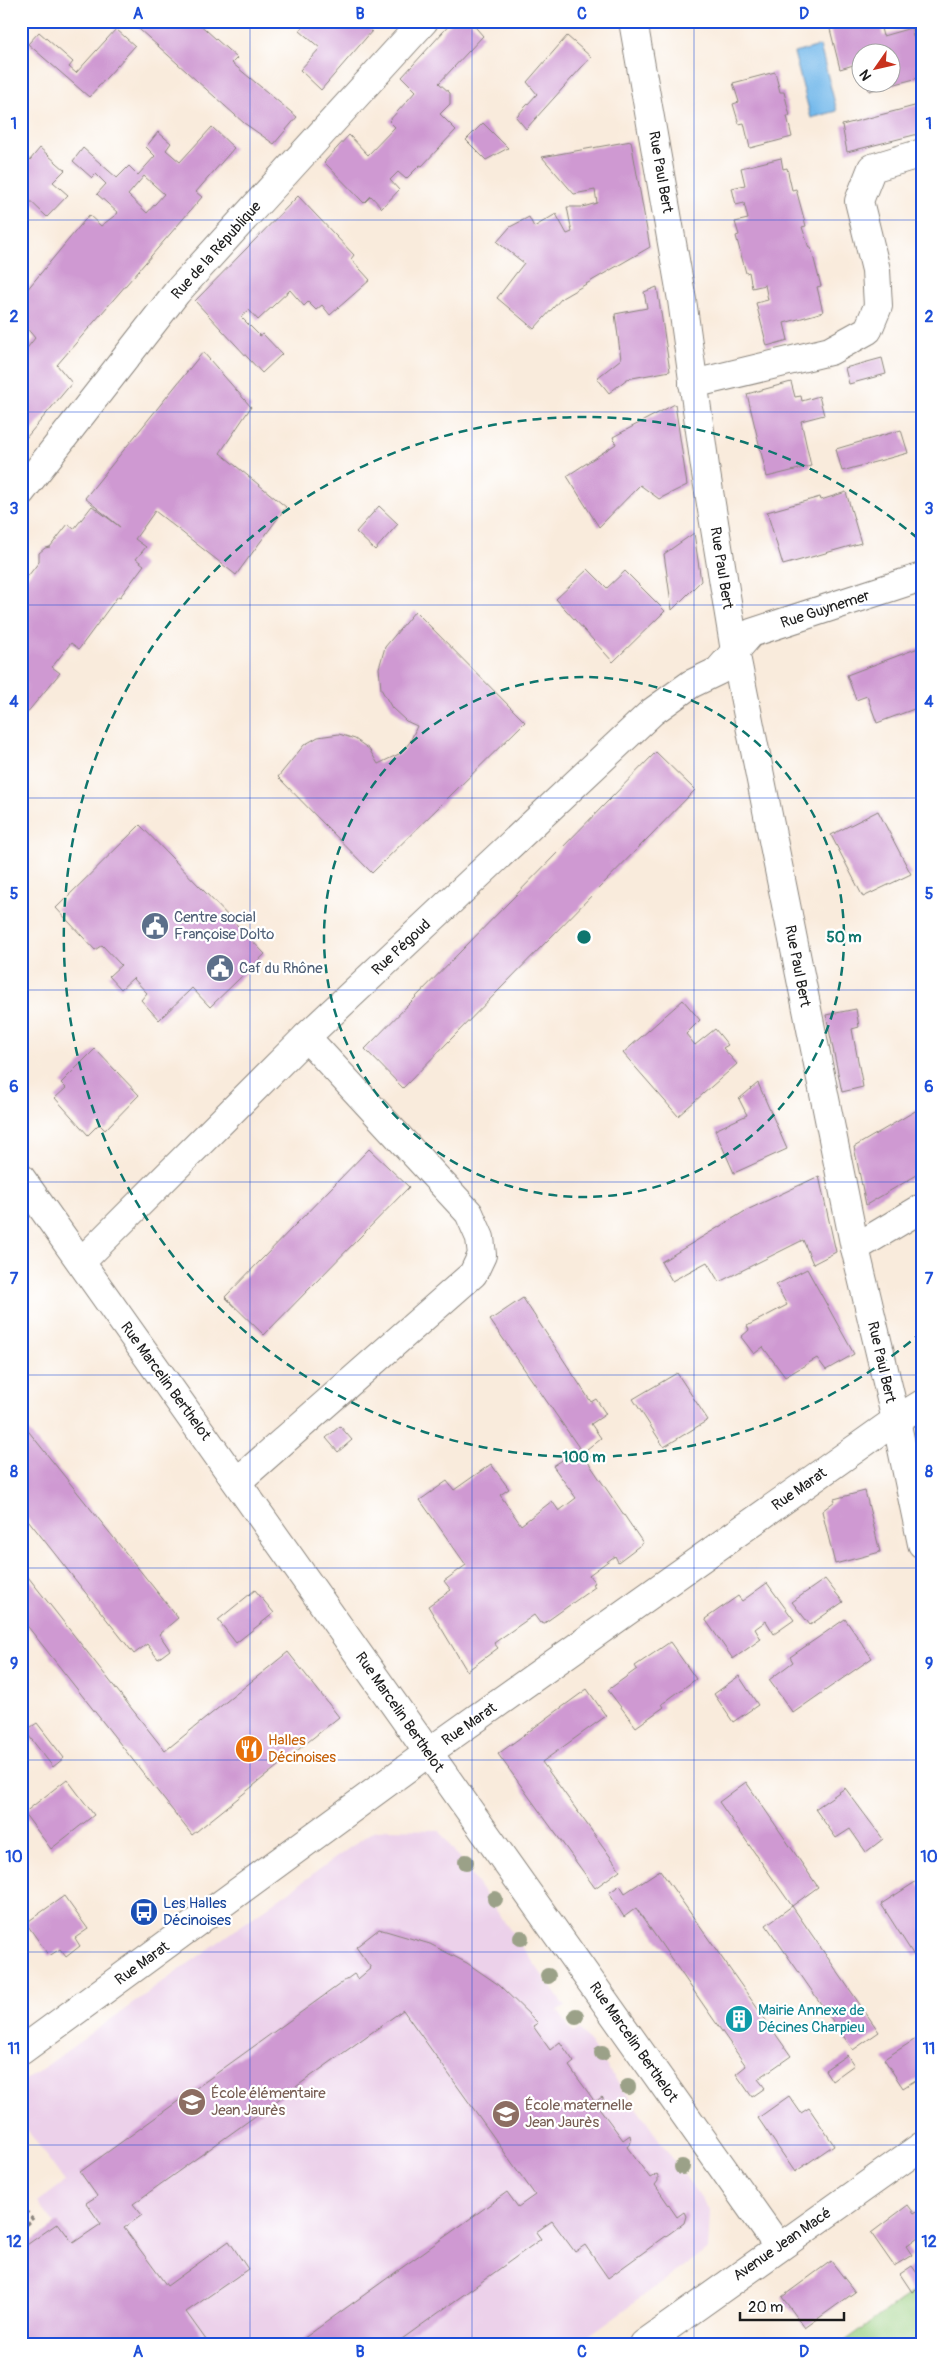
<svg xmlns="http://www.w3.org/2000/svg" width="943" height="2365" font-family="Pangolin,sans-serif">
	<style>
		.built { fill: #ecd1ea }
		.green { fill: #99cf80; stroke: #5a764e }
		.water { fill: #74b9eb; stroke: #486a84 }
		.building { fill: #cf99d2; fill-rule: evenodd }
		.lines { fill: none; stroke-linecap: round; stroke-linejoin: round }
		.minor-casing { stroke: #8a847c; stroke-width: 30 }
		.path { stroke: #8a847c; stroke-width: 3; stroke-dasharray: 4 4; stroke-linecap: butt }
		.minor { stroke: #fff; stroke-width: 28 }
		.tree { fill: #9ba188 }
		.grid { fill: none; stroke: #1d4ed8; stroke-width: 1; stroke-opacity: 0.55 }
		.ring { fill: none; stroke: #0f766e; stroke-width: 2.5; stroke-dasharray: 9 6 }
		.labels { text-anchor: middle; stroke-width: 4.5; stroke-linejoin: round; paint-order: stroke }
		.street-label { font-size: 15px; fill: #1c1c1c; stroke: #fff }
		.service-label { font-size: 15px; fill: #4e5e75; stroke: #fff; text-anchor: start }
		.food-label { font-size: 15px; fill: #c56008; stroke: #fff; text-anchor: start }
		.transit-label { font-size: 15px; fill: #164399; stroke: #fff; text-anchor: start }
		.culture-label { font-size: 15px; fill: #0d838f; stroke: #fff; text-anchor: start }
		.education-label { font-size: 15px; fill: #785e54; stroke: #fff; text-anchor: start }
		.centre { fill: #0f766e; stroke: #fff; stroke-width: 2.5 }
		.ring-label { font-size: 15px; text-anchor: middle; font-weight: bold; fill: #0f766e; stroke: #fff; stroke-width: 4.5; stroke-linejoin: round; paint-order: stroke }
		.neatline { fill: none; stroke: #1d4ed8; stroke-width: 2 }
		.grid-label { font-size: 16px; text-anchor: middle; font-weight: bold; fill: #1d4ed8 }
	</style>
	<rect width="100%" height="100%" fill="#fff"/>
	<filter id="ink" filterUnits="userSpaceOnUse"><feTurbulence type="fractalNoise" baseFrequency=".02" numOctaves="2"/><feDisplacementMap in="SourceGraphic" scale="10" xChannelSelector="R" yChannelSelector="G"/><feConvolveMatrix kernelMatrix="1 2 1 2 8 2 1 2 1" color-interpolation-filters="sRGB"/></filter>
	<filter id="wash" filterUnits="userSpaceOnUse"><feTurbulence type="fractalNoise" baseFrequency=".0096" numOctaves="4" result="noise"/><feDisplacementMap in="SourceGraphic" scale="20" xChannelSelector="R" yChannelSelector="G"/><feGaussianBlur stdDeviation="1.12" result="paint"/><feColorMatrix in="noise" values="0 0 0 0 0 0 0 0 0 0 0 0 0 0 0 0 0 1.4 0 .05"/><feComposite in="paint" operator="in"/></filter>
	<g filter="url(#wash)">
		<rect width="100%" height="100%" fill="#f9ebdc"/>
		<path class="built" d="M386,1829L439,1830L565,2007L558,2011L573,2033L580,2029L710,2211L708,2249L577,2344H146L58,2223L55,2225L38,2202L65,2182L21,2121V2084L373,1831Z"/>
		<path class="green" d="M922,2285V2344H841L912,2292Z"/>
		<path class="water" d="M820,46L837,111L811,118L794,53Z"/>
		<g id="blocks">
			<g class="building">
				<path d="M130,21H196L237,58L232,63L297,117L274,144L244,123Z"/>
				<path d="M297,21H360L372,31L321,90L300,70L320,48L300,31L303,27Z"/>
				<path d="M453,21H470L483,36L439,83L450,93V104L440,114L456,130L422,166L420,165L406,179L398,172L390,180L399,190L382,208L371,196L364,203L324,162L349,135L368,155L395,127L389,121L416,91L402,77Z"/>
				<path d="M843,21H879L883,36L911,28L922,68V77L869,91L867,82H890V52H860V63L840,69L829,25Z"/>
				<path d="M116,29L135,46L89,97L28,44L39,32L73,62L69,67L76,73Z"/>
				<path d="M567,36L591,57L526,129L516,117L537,94L527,82Z"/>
				<path d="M775,72L780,92H784L790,116H787L792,137L750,148L744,123L739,124L733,104L739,102L733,83Z"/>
				<path d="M922,104V133L847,152L842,125Z"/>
				<path d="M483,123L508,148L486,160L466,140Z"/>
				<path d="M212,127L234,148L196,192L202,197L57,365L72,383L21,444V356L35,338L21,321V297L89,215L101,226L118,213L97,194L106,184L96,174L92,178L73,161L83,148L117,178L129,166L138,175L155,156L146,147L158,132L171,143L166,150L180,162ZM144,176L164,194L147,213L128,195Z"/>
				<path d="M631,141L650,247L562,298L534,329L497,298L524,263L497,242L510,227L529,217L534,227L556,214L567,234L572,232L567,207H583L597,203L595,190L574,194L542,157Z"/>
				<path d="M40,148L65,170L53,182L68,195L47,217L21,192V152L30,160Z"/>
				<path d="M781,158L783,169L787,168L792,190L796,189L806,226L802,227L809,248H811L821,286L817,287L823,312L784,323L788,340L767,346L756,303L768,300L765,285L752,288L749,272L746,273L736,236L739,235L735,222L748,219L744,203L736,205L732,188L745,185L741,168Z"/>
				<path d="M298,196L354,255L351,259L370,280L330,315L322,305L316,310L308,302L304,306L290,290L258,320L249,310L241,317L260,336L263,334L282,354L262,373L195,301Z"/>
				<path d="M657,287L670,371L627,379L609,393L597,378L621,359L615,314L647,308L644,292Z"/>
				<path d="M203,352L251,407L220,453L286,507L236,575L155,511L135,539L146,547L136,559L144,565L120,597L118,596L79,649L71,643L52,667L60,673L21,720V597L27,590L21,585L39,562V553L45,548L50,547L68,524L74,529L92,506L120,527L85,498Z"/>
				<path d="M882,358L886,374L849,384L845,368Z"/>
				<path d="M791,382L795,397L801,396L802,401L819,396L824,415L801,421L811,466L767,477L747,394Z"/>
				<path d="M675,404L687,485L659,499L640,485L599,527L567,476L616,444L613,437Z"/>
				<path d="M901,430L908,453L842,471L836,449Z"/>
				<path d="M846,492L861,543L783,565L767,512L820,497L821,500Z"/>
				<path d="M379,506L398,524L375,550L356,532Z"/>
				<path d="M694,533L701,581L672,610L664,554Z"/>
				<path d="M588,569L607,588L625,571L665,611L613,662L556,599Z"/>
				<path d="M415,611L525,722L372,873L278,777L304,745L318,737L339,734L355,739L369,749L378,764L401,753L410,742L417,726L406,721L392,708L381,689L379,668L385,647Z"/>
				<path d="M921,647L922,706L877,723L867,696L856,700L847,675Z"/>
				<path d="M656,752L695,790L403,1088L365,1049Z"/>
				<path d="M878,811L911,874L863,897L831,835Z"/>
				<path d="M140,825L265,954L210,1007L192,988L159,1020L141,1000L147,993L133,978L121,989L109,976L121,965L102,945L95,950L56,908Z"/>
				<path d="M683,1000L700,1020L686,1034L695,1045L715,1029L728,1045L723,1048L737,1064L678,1116L623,1053Z"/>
				<path d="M856,1009L859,1027L852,1029L863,1087L842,1092L826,1015Z"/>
				<path d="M95,1049L139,1095L105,1130L99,1124L88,1135L55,1098L66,1088L61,1083Z"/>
				<path d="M758,1083L787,1149L734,1173L715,1130L747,1115L739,1099Z"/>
				<path d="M922,1107V1172L866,1205L854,1147Z"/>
				<path d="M369,1149L409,1187L264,1335L225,1297Z"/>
				<path d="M819,1176L836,1252L813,1264L803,1240L719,1282L707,1262L672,1281L661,1262L747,1210Z"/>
				<path d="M807,1269L854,1354L826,1370L817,1358L785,1377L763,1347L754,1354L741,1337L749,1330L747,1326L787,1305L776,1285Z"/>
				<path d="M523,1298L591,1402L596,1399L606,1414L591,1424L601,1438L582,1453L643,1543L618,1562L615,1556L589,1575L595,1583L593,1584L595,1587L543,1624L542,1622L540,1623L534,1615L494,1643L498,1648L467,1671L428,1606L451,1590L444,1581L466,1565L420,1500L447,1481L454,1490L491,1464L509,1489L500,1495L521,1525L552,1501L559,1511L576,1498L553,1466L580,1449L490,1320Z"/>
				<path d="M677,1373L708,1420L664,1447L633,1399Z"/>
				<path d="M21,1422L178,1618L159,1634L170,1650L158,1659L147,1644L134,1654L21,1511Z"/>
				<path d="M340,1426L352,1440L338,1452L326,1438Z"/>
				<path d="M865,1491L880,1552L835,1564L822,1511L835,1501L834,1499Z"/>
				<path d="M21,1568L165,1751L288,1652L339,1717L192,1835L21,1618Z"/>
				<path d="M825,1579L843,1602L810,1625L792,1602Z"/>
				<path d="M767,1583L794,1620L774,1634L766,1621L755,1629L761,1639L733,1659L705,1619L738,1596L742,1601Z"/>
				<path d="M255,1590L274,1613L236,1643L218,1620Z"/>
				<path d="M845,1619L872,1658L793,1713L769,1680L793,1662L790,1657Z"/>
				<path d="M670,1642L696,1679L662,1704L664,1707L636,1727L608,1690L637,1669L635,1666Z"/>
				<path d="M739,1676L758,1705L733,1722L714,1694Z"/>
				<path d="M587,1689L606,1716L542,1762L620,1870L595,1888L498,1754Z"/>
				<path d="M37,1723L64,1758L53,1767L25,1731Z"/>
				<path d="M67,1779L94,1815L51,1849L24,1813Z"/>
				<path d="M746,1782L818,1887L792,1906L719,1802Z"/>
				<path d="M845,1788L883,1839L866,1852L850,1829L836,1838L815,1809Z"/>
				<path d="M660,1870L791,2056L758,2079L765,2088L752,2097L736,2074L746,2066L636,1908L624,1917L609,1893L620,1885L625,1893Z"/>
				<path d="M917,1881L922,1888V1952L915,1957L881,1904Z"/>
				<path d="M64,1896L88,1929L75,1938L80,1946L66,1957L60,1949L49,1956L26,1923Z"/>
				<path d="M792,1906L879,2032L853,2050L766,1925Z"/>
				<path d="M379,1929L430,1944L467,1963L499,1985L538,2023L533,2026L550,2050L560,2042L574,2062L569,2066L595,2102L602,2097L603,2098V2104L600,2109L623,2140L630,2135L631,2142L627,2147L650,2178L657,2174L658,2176V2181L655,2185L677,2217L684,2212L686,2216L684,2223L608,2278L585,2245L575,2252L552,2221L536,2232L541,2239L395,2344H296L507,2192L518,2207L535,2195L403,2010L133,2204L142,2215L124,2228L167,2286L229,2241L248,2269L186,2312L209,2344H22L21,2249L58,2223L73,2243L101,2224L86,2203L97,2196L80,2172L354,1974L358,1979L371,1968L356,1947Z"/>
				<path d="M922,2035V2076L903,2088L884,2059Z"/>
				<path d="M847,2055L854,2065L832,2081L825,2070Z"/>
				<path d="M789,2096L801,2113L809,2108L834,2145L795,2172L758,2118Z"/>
				<path d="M908,2205L914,2213L922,2208V2234L906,2246L912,2255L894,2266L871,2233Z"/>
				<path d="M831,2261L855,2292L805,2328L782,2297Z"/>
				<path d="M912,2266L922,2280V2285L912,2292L900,2274Z"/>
			</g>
		</g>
	</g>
	<g filter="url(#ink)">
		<use href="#blocks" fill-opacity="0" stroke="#8a847c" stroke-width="1"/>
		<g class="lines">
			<defs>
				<g id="minor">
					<path d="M633,21L682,300L705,467L735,651L855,1248L896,1420L922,1544"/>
					<path d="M693,384L830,351L868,330L878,306L876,270L859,201L872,168L922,153"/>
					<path d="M21,492L177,292L424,21"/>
					<path d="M21,1178L778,2246"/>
					<path d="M855,1248L922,1208"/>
					<path d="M81,1262L306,1037L652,712L691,684L718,671L751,633L922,577"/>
					<path d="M238,1481L473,1274L482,1255L480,1238L469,1213L306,1037"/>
					<path d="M21,2051L429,1752L896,1420L922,1404"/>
					<path d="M644,2344L922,2146"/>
				</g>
			</defs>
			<use href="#minor" class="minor-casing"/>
			<path class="path" d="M21,2204L33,2220L21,2229"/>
			<use href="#minor" class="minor"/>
		</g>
		<g class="tree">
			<circle cx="466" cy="1862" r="8"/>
			<circle cx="495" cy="1899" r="8"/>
			<circle cx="521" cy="1938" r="8"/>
			<circle cx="548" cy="1976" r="8"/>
			<circle cx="576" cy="2016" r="8"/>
			<circle cx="602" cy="2053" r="8"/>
			<circle cx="628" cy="2087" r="8"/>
			<circle cx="682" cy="2167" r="8"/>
		</g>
	</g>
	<path class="grid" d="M250,21V2344M472,21V2344M694,21V2344M21,220H922M21,412H922M21,605H922M21,798H922M21,990H922M21,1182H922M21,1375H922M21,1568H922M21,1760H922M21,1952H922M21,2145H922"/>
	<g class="ring">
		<circle cx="584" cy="937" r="260"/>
		<path d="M922 1332A520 520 0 1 1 922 542"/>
	</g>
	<defs>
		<symbol id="civic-disc" viewBox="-11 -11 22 22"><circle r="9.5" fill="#5c6f8a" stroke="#fff"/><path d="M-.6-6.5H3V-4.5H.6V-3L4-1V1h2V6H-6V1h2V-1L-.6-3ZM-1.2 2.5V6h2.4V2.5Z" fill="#fff"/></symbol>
		<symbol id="restaurant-disc" viewBox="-11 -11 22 22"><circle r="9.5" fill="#e8710a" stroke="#fff"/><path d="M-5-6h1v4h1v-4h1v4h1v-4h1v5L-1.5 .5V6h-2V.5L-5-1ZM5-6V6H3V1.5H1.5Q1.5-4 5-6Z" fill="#fff"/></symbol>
		<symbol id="bus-disc" viewBox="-11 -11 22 22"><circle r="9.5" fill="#1a4fb4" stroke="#fff"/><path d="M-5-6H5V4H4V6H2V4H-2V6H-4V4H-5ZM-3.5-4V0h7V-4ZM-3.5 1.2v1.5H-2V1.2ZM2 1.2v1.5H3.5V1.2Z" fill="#fff"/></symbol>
		<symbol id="building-disc" viewBox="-11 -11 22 22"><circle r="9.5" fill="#0f9aa8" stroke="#fff"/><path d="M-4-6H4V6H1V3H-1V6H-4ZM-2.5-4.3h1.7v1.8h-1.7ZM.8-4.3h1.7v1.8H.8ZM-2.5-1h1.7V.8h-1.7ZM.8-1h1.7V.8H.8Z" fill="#fff"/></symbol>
		<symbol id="school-disc" viewBox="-11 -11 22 22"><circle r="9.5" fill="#8d6e63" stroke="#fff"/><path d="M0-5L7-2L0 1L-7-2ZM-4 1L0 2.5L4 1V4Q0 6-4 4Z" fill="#fff"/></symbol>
	</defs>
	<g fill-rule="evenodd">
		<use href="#civic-disc" x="139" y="910" width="32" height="32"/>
		<use href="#civic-disc" x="204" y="952" width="32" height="32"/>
		<use href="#restaurant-disc" x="233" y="1733" width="32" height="32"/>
		<use href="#bus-disc" x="128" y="1896" width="32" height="32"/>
		<use href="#building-disc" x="723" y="2003" width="32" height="32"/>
		<use href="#school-disc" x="176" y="2086" width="32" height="32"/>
		<use href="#school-disc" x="490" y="2098" width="32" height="32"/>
	</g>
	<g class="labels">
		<g class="street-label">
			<text transform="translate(661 172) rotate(80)" y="5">Rue Paul Bert</text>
			<text transform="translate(216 250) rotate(-48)" y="5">Rue de la République</text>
			<text transform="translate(722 568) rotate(81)" y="5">Rue Paul Bert</text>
			<text transform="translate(825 609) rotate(-18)" y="5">Rue Guynemer</text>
			<text transform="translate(401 947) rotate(-43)" y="5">Rue Pégoud</text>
			<text transform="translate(798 966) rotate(79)" y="5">Rue Paul Bert</text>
			<text transform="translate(882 1362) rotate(77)" y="5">Rue Paul Bert</text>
			<text transform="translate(166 1381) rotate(54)" y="5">Rue Marcelin Berthelot</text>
			<text transform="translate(799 1489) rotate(-35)" y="5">Rue Marat</text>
			<text transform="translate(400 1712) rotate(55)" y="5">Rue Marcelin Berthelot</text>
			<text transform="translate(469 1724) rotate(-35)" y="5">Rue Marat</text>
			<text transform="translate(142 1963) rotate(-36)" y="5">Rue Marat</text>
			<text transform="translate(634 2042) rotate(55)" y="5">Rue Marcelin Berthelot</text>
			<text transform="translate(782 2244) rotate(-35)" y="5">Avenue Jean Macé</text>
		</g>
		<g class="service-label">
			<text x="174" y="922">Centre social<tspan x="174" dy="17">Françoise Dolto</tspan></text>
			<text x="239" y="973">Caf du Rhône</text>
		</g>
		<g class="food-label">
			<text x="268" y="1745">Halles<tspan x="268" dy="17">Décinoises</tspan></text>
		</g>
		<g class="transit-label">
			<text x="163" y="1908">Les Halles<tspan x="163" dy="17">Décinoises</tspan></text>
		</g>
		<g class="culture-label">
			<text x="758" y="2015">Mairie Annexe de<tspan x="758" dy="17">Décines Charpieu</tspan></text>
		</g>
		<g class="education-label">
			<text x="211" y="2098">École élémentaire<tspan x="211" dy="17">Jean Jaurès</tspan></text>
			<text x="525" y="2110">École maternelle<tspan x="525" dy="17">Jean Jaurès</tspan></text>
		</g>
	</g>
	<circle cx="584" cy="937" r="8" class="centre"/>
	<g class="ring-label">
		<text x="844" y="942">50 m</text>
		<text x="584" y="1462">100 m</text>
	</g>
	<rect width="943" height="2365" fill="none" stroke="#fff" stroke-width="55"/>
	<g transform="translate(876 68) rotate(236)"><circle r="24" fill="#ffffff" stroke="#a4a4a4"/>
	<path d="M0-4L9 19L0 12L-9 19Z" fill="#c8321e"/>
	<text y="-8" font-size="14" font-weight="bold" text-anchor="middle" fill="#1c1c1c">N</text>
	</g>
	<path d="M740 2312v8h104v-8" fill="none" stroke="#1c1c1c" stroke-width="2.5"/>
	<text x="748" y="2312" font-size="15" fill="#1c1c1c" stroke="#ffffff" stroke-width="4" paint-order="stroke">20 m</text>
	<rect x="28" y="28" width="888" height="2310" class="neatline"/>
	<g class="grid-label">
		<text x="138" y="19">A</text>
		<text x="360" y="19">B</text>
		<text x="582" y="19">C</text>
		<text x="804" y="19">D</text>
		<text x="14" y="129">1</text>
		<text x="929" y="129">1</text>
		<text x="14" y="322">2</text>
		<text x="929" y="322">2</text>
		<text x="14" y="514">3</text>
		<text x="929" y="514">3</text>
		<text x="14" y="707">4</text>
		<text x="929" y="707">4</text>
		<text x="14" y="899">5</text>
		<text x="929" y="899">5</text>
		<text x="14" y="1092">6</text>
		<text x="929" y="1092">6</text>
		<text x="14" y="1284">7</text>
		<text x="929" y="1284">7</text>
		<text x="14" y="1477">8</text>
		<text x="929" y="1477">8</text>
		<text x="14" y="1669">9</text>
		<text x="929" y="1669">9</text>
		<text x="14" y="1862">10</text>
		<text x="929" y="1862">10</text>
		<text x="14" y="2054">11</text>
		<text x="929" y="2054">11</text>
		<text x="14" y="2247">12</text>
		<text x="929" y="2247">12</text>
		<text x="138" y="2357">A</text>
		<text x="360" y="2357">B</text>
		<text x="582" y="2357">C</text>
		<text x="804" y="2357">D</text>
	</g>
</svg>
